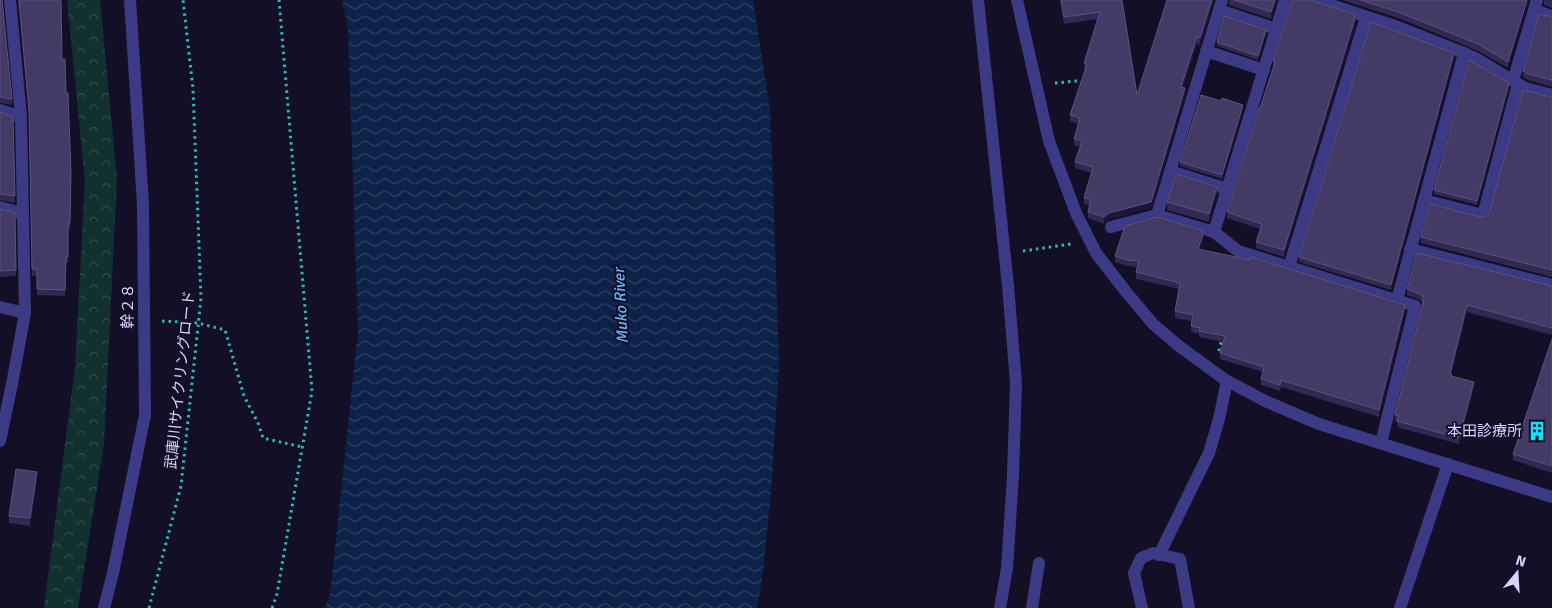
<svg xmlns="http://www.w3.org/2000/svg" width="1552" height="608" font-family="Signika,'Noto Sans JP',sans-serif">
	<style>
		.forest { fill: url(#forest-crowns) }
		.water { fill: url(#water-waves) }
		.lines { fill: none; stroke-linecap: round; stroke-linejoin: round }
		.path { stroke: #2fb8b0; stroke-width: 3; stroke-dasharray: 2.5 4; stroke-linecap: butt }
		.minor { stroke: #3d3a85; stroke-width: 12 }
		.wall { fill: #312854 }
		.shaded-wall { fill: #1d163a }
		.building { fill: #433a66; stroke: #5a527e }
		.labels { text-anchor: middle; stroke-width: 4; stroke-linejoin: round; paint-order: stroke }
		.street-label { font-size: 15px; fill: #d9d4ff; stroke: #130f26 }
		.poi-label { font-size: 15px; fill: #d9d4ff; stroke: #130f26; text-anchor: end }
		.water-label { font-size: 16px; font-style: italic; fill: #62b6ff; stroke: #130f26 }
	</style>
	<defs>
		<pattern id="forest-crowns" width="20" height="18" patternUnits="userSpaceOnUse" patternTransform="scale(1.25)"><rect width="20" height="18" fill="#12302f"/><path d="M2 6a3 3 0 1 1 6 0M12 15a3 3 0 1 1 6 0" fill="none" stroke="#344d4e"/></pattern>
		<pattern id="water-waves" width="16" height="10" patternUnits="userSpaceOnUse" patternTransform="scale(1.25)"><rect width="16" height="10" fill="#0c2248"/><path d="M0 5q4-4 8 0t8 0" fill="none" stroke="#2f4163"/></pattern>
	</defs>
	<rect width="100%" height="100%" fill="#130f26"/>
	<path class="forest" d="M67,0H100L117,178L104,444L78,608H44L75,367L85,181Z"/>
	<path class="water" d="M342,0H753L770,110L776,269L779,365L771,492L762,580L757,608H325L330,595L358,331L348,28Z"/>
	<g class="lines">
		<g class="path">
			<path d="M1055,83L1076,81L1083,83"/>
			<path d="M1023,251L1071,244"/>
			<path d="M162,321L198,323L225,330L244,396L258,423L263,438L302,447"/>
			<path d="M1219,351L1222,338"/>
			<path d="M149,608L181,486L201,298L193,89L183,0"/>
			<path d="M272,608L277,594L312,391L279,0"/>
		</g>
		<g class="minor">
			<path d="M978,0L1008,286L1016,383L1013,475L1007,568L1000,608"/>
			<path d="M1017,0L1049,141L1076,213L1096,253L1127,293L1153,324L1179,346L1224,379L1265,401L1319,424L1552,497"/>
			<path d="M1222,0L1157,215L1214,232L1238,251L1415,306L1381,443"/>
			<path d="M1316,0L1398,27L1464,53L1475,58L1525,88L1552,95"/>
			<path d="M1219,10L1276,29"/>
			<path d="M1534,10L1552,16"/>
			<path d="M1206,51L1264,70"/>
			<path d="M1513,81L1537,0"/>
			<path d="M0,110L21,117"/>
			<path d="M1170,171L1227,189"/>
			<path d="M1424,200L1483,215L1518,84"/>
			<path d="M0,207L22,213"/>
			<path d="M1111,227L1157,215"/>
			<path d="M1214,232L1285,0"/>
			<path d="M1410,249L1552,285"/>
			<path d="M1289,267L1366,17"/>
			<path d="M1397,300L1464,53"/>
			<path d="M0,307L25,313"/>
			<path d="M0,441L12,384L25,313L21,117L10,0"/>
			<path d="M1159,555L1209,453L1219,419L1227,381"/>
			<path d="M104,608L113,573L145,415L143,205L130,0"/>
			<path d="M1032,608L1039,563"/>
			<path d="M1142,608L1134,573L1141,558L1153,553L1180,559L1189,608"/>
			<path d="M1400,608L1448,464"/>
		</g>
	</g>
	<g class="wall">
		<path d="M0,0L12,99V105L0,103Z"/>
		<path d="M18,0H61L62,59L66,93L71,172L70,229H68V263H66L65,296L37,295V275L32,276L29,116Z"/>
		<path d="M1060,0H1122L1137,95L1167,0H1214L1200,45L1197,44L1183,87L1185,94L1151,208L1109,219L1104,224L1088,218V212L1089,205L1084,204V198L1092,173L1075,168V162L1080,147L1074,145V139L1078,124L1070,121V115L1085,69H1084V63L1097,19L1064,24Z"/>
		<path d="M1229,0H1277L1271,19L1229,5Z"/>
		<path d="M1342,0H1529L1508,68L1478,51L1401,19Z"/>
		<path d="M1544,0H1552V8L1544,5Z"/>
		<path d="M1313,1L1356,22L1284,257L1256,248V242L1260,229L1227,218V212L1273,67V61Z"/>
		<path d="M1552,17V87L1528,80L1523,77V71Z"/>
		<path d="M1266,34L1258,60L1217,46V42Z"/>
		<path d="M1454,58L1391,290L1299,262V257Z"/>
		<path d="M1509,88L1477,205L1434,194V190Z"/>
		<path d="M1552,96V277L1421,243V237L1481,217L1486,216L1489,214L1550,97Z"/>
		<path d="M1221,101L1243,109L1222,179L1180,166V162Z"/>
		<path d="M0,112L13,117L15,203L0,200Z"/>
		<path d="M1217,194L1209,222L1167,210V202Z"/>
		<path d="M0,209L15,213L16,276L0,277Z"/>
		<path d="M1204,238L1200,250L1405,311L1379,417L1281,387L1280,391L1261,385V379L1263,372L1220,359V353L1223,342L1199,337V334L1191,332L1192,321L1175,318V311L1179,289L1136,279V272L1138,267L1128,266L1115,262V256Z"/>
		<path d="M1552,286V335L1467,312L1451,374L1452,376L1474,388L1459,444L1397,427V422L1395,421V415L1422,303L1420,300L1407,295V289Z"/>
		<path d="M1552,339V473L1513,460V454Z"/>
		<path d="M37,480L30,526L9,523V516Z"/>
	</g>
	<g class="shaded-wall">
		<path d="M1212,0H1214L1200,45V38Z"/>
		<path d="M1275,0H1277L1271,19V12Z"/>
		<path d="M1527,0H1529L1508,68V62Z"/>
		<path d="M1356,15V22L1284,257V250Z"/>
		<path d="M1266,30V34L1258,60V56Z"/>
		<path d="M1197,37V44L1181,93V87Z"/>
		<path d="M1454,53V58L1391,290V285Z"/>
		<path d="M1509,83V88L1477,205V201Z"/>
		<path d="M1185,88V94L1151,208L1109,219L1104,224V217Z"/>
		<path d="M1243,105V109L1222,179V175Z"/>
		<path d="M1217,187V194L1209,222V214Z"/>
		<path d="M1204,231V238L1198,256V249Z"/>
		<path d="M1405,305V311L1379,417V410Z"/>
		<path d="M1467,305V312L1450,380V374Z"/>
		<path d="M1474,382V388L1459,444V438Z"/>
		<path d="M37,472V480L30,526V518Z"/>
	</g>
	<g class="building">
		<path d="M0,0H2L12,99L0,97Z"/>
		<path d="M19,0H61L62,59H65L66,93H68L71,172L70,223H68V257H66L65,290L37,289V269H32L29,110Z"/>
		<path d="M1061,0H1122L1137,95L1167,0H1212L1200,38L1197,37L1181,87L1185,88L1151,202L1109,213L1104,217L1088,212L1091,199L1084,198L1093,167L1075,162L1082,141L1074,139L1080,118L1070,115L1087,64L1084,63L1100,12L1064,17Z"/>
		<path d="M1234,0H1275L1271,12Z"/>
		<path d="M1292,0H1312L1313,1L1356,15L1284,250L1256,242L1262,224L1227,212L1259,108H1260L1275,62L1273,61Z"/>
		<path d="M1361,0H1527L1508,62L1478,44L1401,13Z"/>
		<path d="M1539,14L1552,17V80L1528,74L1523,71Z"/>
		<path d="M1224,16L1266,30L1258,56L1217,42Z"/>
		<path d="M1371,22L1454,53L1391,285L1299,257Z"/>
		<path d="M1469,60L1509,83L1477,201L1434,190Z"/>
		<path d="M1523,90L1550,97L1552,96V270L1421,237L1430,204L1481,217L1486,216L1489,214Z"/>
		<path d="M1201,95L1221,101L1222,98L1243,105L1222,175L1180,162Z"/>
		<path d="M0,112L13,117L15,196L0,194Z"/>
		<path d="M1176,174L1217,187L1209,214L1167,202Z"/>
		<path d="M0,209L15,213L16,270L0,271Z"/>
		<path d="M1157,217L1204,231L1198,249L1250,260L1251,257L1405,305L1379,410L1281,380L1280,385L1261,379L1264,367L1220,353L1225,336L1199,331L1200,328L1191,326L1193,315L1175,311L1180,283L1136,272L1139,261L1128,260L1115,256L1125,226Z"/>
		<path d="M1417,253L1552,286V328L1467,305L1450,374H1452L1451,376L1474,382L1459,438L1397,421L1399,416L1395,415L1423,302V297L1420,294L1407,289Z"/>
		<path d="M1552,339V466L1513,454Z"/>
		<path d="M16,469L37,472L30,518L9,516Z"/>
	</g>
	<defs>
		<symbol id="building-bare" viewBox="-9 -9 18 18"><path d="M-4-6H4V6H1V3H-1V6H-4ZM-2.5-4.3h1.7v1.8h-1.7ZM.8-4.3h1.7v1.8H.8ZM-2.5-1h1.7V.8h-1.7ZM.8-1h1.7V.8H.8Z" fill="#00e5ff" stroke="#130f26" stroke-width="2.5" paint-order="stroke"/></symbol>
	</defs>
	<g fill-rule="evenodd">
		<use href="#building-bare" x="1523" y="417" width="28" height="28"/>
	</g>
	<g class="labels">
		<g class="street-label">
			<text transform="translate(128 306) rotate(-90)" y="5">幹２８</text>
			<text transform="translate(180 380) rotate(-84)" y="5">武庫川サイクリングロード</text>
		</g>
		<g class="poi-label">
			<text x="1522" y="436">本田診療所</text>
		</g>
		<g class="water-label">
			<text transform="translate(620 306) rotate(-93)" y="6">Muko River</text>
		</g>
	</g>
	<g transform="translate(1517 573) rotate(18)" stroke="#130f26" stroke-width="4" paint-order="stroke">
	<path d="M0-4L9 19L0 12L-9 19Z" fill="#d9d4ff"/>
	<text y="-8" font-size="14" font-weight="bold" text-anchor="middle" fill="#d9d4ff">N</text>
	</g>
</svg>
